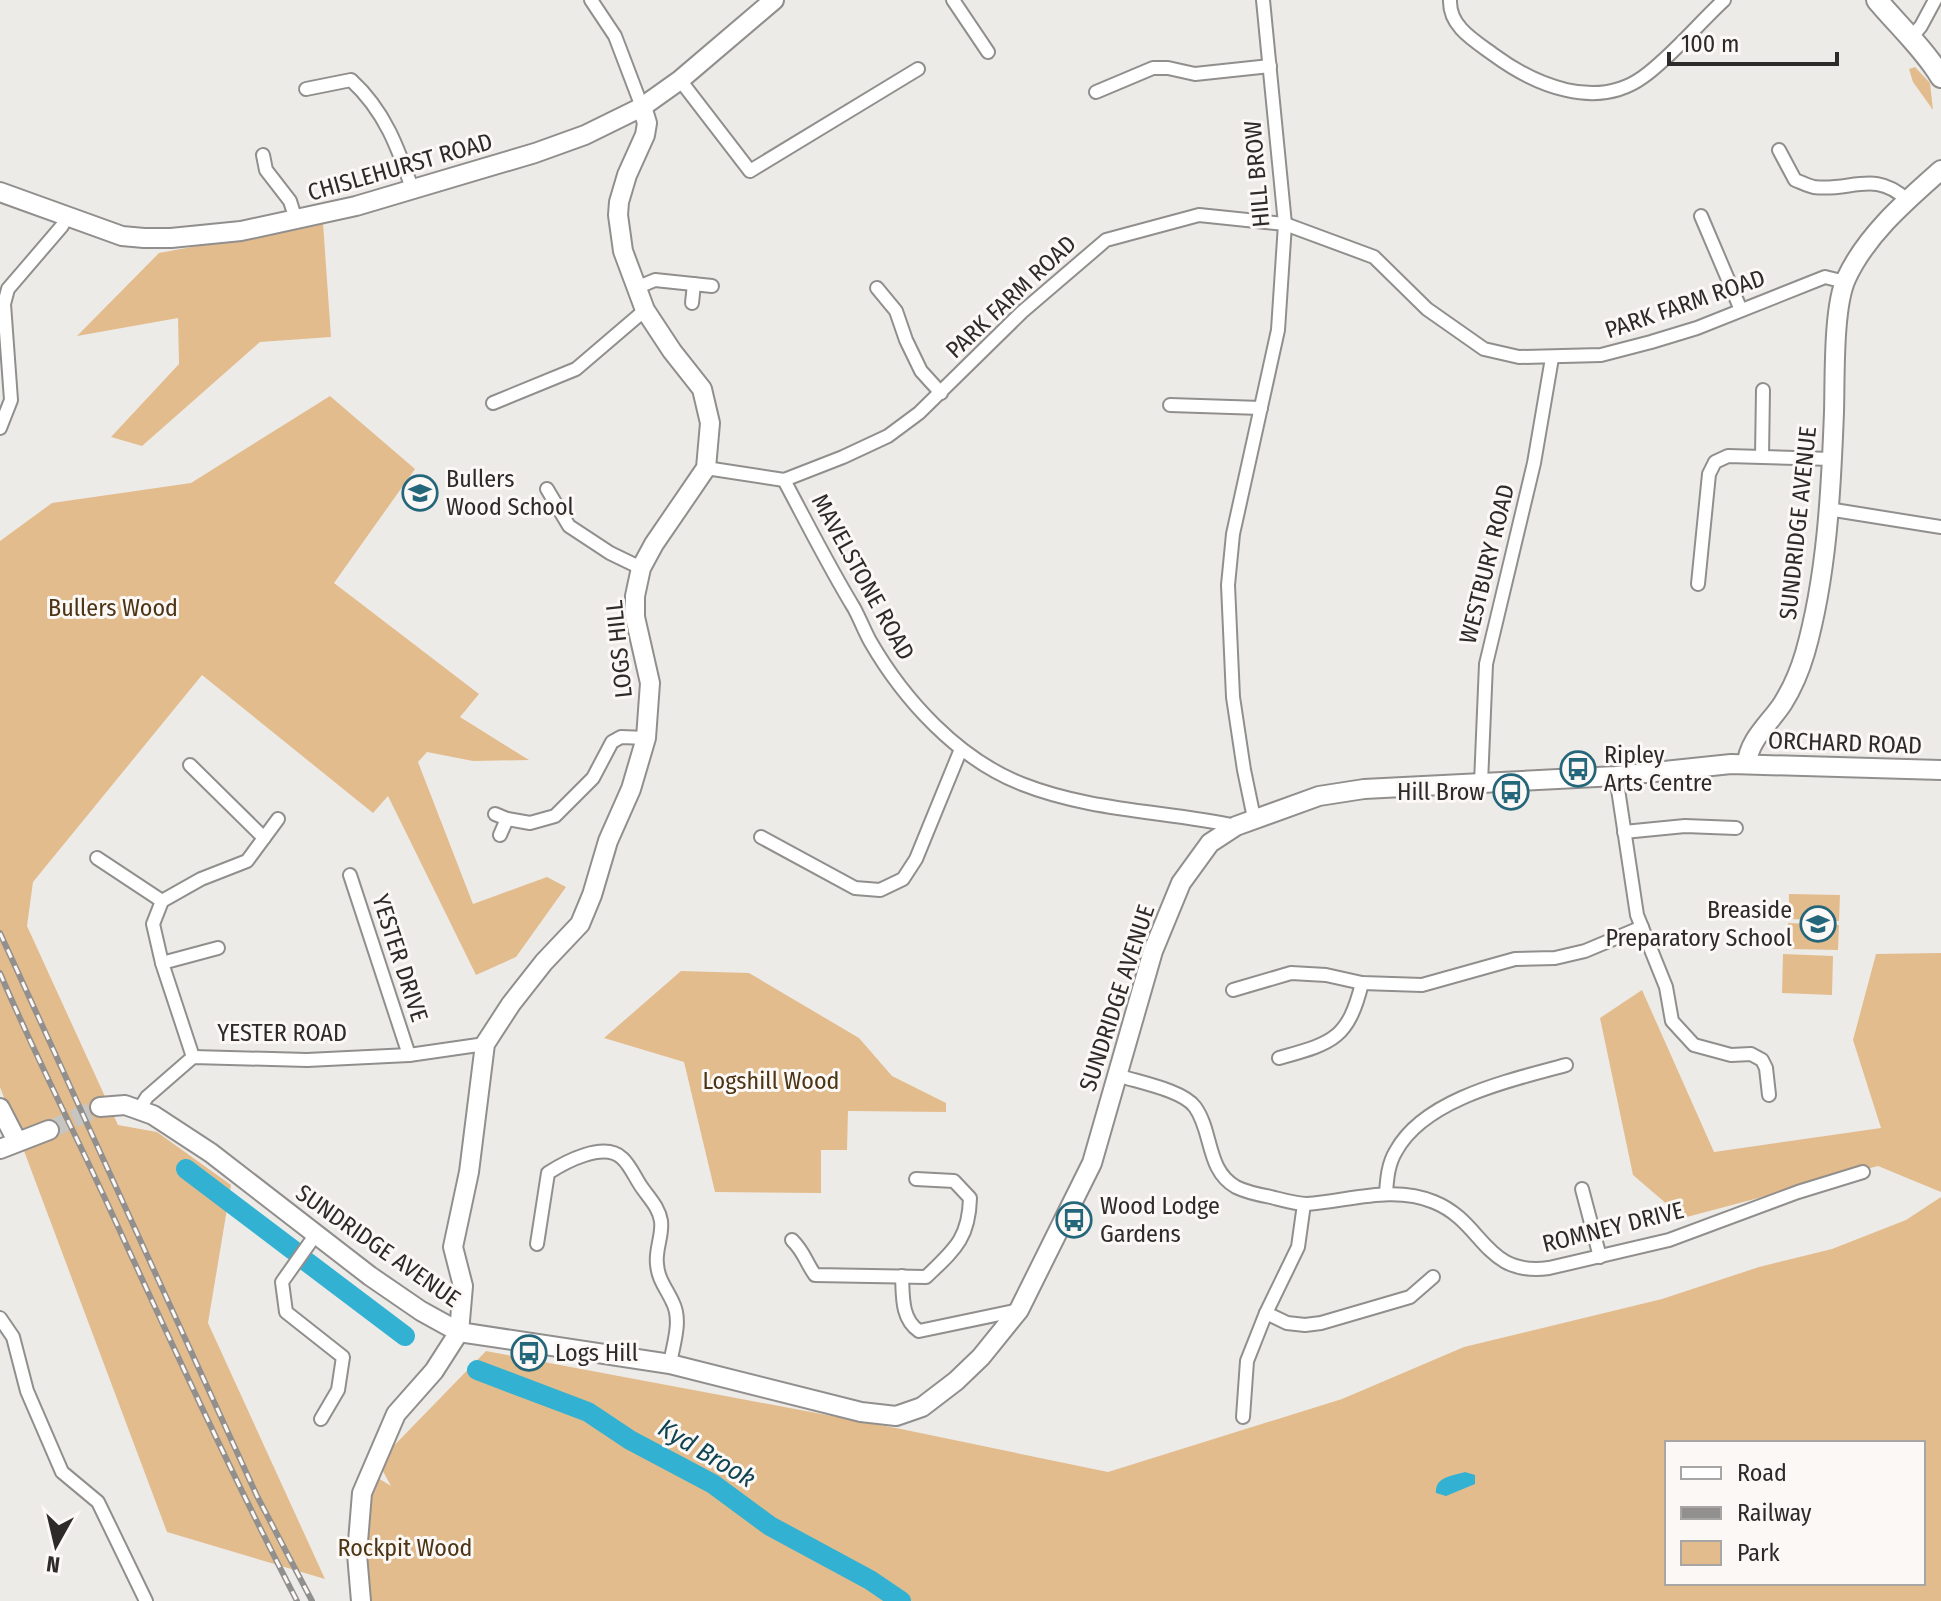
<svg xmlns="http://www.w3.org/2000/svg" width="1941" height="1601" font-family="'Fira Sans Condensed',sans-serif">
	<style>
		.green { fill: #e3bc8d; fill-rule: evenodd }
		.water { fill: #33b1d2 }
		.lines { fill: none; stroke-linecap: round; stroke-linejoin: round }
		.river { stroke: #33b1d2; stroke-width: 20 }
		.secondary-tunnel { stroke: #c6c5c2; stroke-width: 18; stroke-dasharray: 18 9; stroke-linecap: butt }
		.street-casing { stroke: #918f8d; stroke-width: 16 }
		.secondary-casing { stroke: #918f8d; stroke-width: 22 }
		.primary-casing { stroke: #918f8d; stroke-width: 24 }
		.street { stroke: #fff; stroke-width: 12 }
		.secondary { stroke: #fff; stroke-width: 18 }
		.primary { stroke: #fff; stroke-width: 20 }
		.rail-casing { stroke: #92908e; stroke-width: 6 }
		.rail { stroke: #fbf8f6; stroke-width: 3; stroke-dasharray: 9; stroke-linecap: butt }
		.labels { text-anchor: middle; stroke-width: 6; stroke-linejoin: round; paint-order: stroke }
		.street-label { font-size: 24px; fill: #2c2b2a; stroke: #fbf8f6 }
		.poi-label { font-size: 24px; fill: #2c2b2a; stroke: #fbf8f6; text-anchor: start }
		.park-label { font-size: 24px; fill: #4c3414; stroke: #fbf8f6 }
		.water-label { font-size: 26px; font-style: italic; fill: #0f4452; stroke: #fbf8f6 }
	</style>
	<rect width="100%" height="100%" fill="#edebe8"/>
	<g class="green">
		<path d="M1915,67L1930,83L1933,110L1913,82L1909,69Z"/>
		<path d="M323,223L331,337L260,342L142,446L111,437L179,364L178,318L77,336L159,253Z"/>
		<path d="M330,396L415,469L334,583L479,694L460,717L529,760L473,761L427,752L418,762L473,904L547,877L566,887L516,957L476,975L388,796L373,813L202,675L33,882L27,926L118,1125L157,1132L231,1185L208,1323L325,1579L167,1532L0,1087V541L52,503L191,483Z"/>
		<path d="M1789,894L1840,895L1839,921L1789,919Z"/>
		<path d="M1788,923L1839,925L1838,950L1788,949Z"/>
		<path d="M1941,953V1192L1878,1166L1683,1218L1633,1175L1600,1018L1642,990L1714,1152L1881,1128L1853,1040L1876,954Z"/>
		<path d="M1783,954L1833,956L1832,995L1782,993Z"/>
		<path d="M681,971L749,973L859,1038L892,1076L946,1103V1112L848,1111L847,1150H821V1193L715,1192L684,1062L604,1038Z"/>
		<path d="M1941,1197V1601H367C364,1560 360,1515 378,1478L391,1486L378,1462L486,1351L901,1429L1108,1472L1342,1399L1464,1347L1662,1299L1759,1267L1832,1249L1906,1220ZM1667,1443H1923V1583H1667Z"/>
	</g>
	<path class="water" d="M1465,1472L1475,1475V1484L1446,1496L1436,1493C1435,1476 1453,1476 1465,1472Z"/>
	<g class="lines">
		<g class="river">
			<path d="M186,1169L293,1250"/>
			<path d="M307,1262L405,1336"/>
			<path d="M477,1370L588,1412L630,1440L713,1484L770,1526L870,1580L901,1601"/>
		</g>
		<path class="secondary-tunnel" d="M49,1130L100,1107"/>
		<defs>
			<g id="street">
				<path d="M591,0L615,36L642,107"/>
				<path d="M953,0L988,52"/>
				<path d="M1450,0C1449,27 1475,41 1494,55C1535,85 1596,111 1643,77C1671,57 1698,24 1724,0"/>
				<path d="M1910,39L1921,26L1935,0"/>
				<path d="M680,80L750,171L918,69"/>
				<path d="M306,89L351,80C385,111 398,148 413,191"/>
				<path d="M1096,92L1153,68H1168L1195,74L1270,66"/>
				<path d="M1779,150L1795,180C1801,182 1808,186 1814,187C1850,192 1875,169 1907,200"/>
				<path d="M263,155L266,170L290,201L296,220"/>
				<path d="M1701,216L1741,310"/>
				<path d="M636,288L655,280L712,286"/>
				<path d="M877,288L896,311L906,340L921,371L941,393"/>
				<path d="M692,303L694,284"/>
				<path d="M493,403L576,369L645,310"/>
				<path d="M1170,405L1261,408"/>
				<path d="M0,428L11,400L4,304L8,289L62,226L68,215"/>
				<path d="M1762,456L1763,390"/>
				<path d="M706,468L784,480L843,457L888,436L919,413L1022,312L1106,240L1199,215L1285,224L1374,257L1427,309L1484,349L1519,357L1601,355L1651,342L1697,328L1825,277L1845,282"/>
				<path d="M784,480C807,523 829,567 854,608C860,619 864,630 870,641C904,700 958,759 1022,784C1090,811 1165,811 1236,826"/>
				<path d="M547,489L569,526L610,553L641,568"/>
				<path d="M1828,509L1941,527"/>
				<path d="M1698,584L1709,474L1715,462L1728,456L1832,459"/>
				<path d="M190,765L264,838"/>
				<path d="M1616,776L1637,915L1666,987L1672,1021L1694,1045L1731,1055L1751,1054L1762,1060L1766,1068L1769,1095"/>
				<path d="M1481,783L1486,664L1534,463L1552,358"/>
				<path d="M495,814L507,819L530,823L555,816L593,778L612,742L621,737L646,738"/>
				<path d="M1254,818L1244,770L1233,697L1228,585L1233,534L1278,330L1285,224L1263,0"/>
				<path d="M1624,832L1685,826L1736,828"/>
				<path d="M500,835L507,819"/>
				<path d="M761,837L855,888L880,890L903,879L916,859L961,749"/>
				<path d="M97,858L162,901"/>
				<path d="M350,875L409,1055"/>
				<path d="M162,963L218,948"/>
				<path d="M1233,990L1291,973L1326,975L1362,983L1422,985L1515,959L1555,958L1585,951L1642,927"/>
				<path d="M193,1057L162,963L153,924L162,901L201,879L247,861L278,819"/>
				<path d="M1279,1058C1332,1043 1348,1040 1362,983"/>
				<path d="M1117,1075C1137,1082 1183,1090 1195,1107C1213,1132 1206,1170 1236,1187C1246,1192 1260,1195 1271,1197C1283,1200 1296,1204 1307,1204C1349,1201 1393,1185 1434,1202C1484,1222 1484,1277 1549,1268L1669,1240L1798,1192L1863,1172"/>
				<path d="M140,1108L147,1097L193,1057L307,1060L409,1055L485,1044"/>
				<path d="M1582,1189L1600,1257"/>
				<path d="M1386,1193C1387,1179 1388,1164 1396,1151C1425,1098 1512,1080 1566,1065"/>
				<path d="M316,1234L282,1282L286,1312L343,1357L338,1390L321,1419"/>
				<path d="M792,1240C805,1253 805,1261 815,1275L926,1277C954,1250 969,1239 970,1198L954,1181L916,1179"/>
				<path d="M537,1244L548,1173C565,1162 604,1141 622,1158C631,1166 636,1180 643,1189C650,1199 659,1208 661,1221C663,1235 655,1250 657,1264C658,1280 667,1289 673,1303C682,1321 673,1345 670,1364"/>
				<path d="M902,1276C903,1296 901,1319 919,1331L1019,1310"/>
				<path d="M1266,1313L1287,1323L1305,1325L1321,1323L1410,1297L1433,1277"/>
				<path d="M0,1318L13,1337L27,1391L62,1472L98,1502L146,1601"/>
				<path d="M1243,1417L1247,1361L1266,1313L1298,1247L1304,1204"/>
			</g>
			<g id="secondary">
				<path d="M0,192L122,236L144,238H171L241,231L356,206L535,153L585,135L642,107L680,80L774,0"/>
				<path d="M1747,764C1748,740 1771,722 1783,703C1793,687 1800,670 1805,653C1827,576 1831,491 1834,412C1835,378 1833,308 1846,279C1866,235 1906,201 1941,170"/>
				<path d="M100,1107L125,1105L153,1115L211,1153L370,1276L421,1311L459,1332L670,1364L861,1412L896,1416L922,1407L956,1381L981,1357L1019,1310L1092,1163L1153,951L1181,883L1210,843L1236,826L1319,796L1364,789L1616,776L1731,764L1941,770"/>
				<path d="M0,1108L17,1141"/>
				<path d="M0,1149L49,1130"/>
				<path d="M361,1601L357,1554L362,1493L396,1414L434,1371L459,1332L463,1286L453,1247L469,1172L485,1044L511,1004L544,962L580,924L592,895L608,841L631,789L646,738L650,683L635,617V596L641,568L654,544L706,468L710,423L702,389L672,351L645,310L623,251L618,215L619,202L627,175L645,135L647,123L642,107"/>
			</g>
			<path id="primary" d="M1877,0C1898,25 1924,49 1941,77"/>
		</defs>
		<use href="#street" class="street-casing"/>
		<use href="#secondary" class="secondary-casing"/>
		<use href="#primary" class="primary-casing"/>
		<use href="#street" class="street"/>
		<use href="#secondary" class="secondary"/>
		<use href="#primary" class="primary"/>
		<defs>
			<g id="rail">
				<path d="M0,933L257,1496L312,1601"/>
				<path d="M0,973C33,1051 72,1127 108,1205C169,1338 230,1471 297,1601"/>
			</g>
		</defs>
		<use href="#rail" class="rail-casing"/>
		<use href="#rail" class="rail"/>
	</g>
	<defs>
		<symbol id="school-ring" viewBox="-11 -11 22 22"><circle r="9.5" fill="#fbf8f6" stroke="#25677a" stroke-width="1.5"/><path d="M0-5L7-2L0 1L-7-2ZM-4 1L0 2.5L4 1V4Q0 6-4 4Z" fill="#25677a"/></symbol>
		<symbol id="bus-ring" viewBox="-11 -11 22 22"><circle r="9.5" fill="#fbf8f6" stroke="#25677a" stroke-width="1.5"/><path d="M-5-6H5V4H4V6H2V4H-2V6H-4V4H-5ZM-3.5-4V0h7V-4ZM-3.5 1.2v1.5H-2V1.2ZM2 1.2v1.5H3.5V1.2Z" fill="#25677a"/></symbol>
	</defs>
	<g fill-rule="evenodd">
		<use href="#school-ring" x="400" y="473" width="40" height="40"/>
		<use href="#bus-ring" x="1558" y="749" width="40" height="40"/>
		<use href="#bus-ring" x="1491" y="772" width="40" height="40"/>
		<use href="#school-ring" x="1798" y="904" width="40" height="40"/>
		<use href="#bus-ring" x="1054" y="1200" width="40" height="40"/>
		<use href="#bus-ring" x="509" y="1333" width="40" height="40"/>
	</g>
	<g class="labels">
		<g class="street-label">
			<text transform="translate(400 167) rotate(-16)" y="8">CHISLEHURST ROAD</text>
			<text transform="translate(1257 174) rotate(-95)" y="8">HILL BROW</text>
			<text transform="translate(1011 297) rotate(-43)" y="8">PARK FARM ROAD</text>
			<text transform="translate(1685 304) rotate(-19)" y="8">PARK FARM ROAD</text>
			<text transform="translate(1798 523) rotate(-84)" y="8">SUNDRIDGE AVENUE</text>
			<text transform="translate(1487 564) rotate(-76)" y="8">WESTBURY ROAD</text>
			<text transform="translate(863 577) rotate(61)" y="8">MAVELSTONE ROAD</text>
			<text transform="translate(619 649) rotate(-96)" y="8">LOGS HILL</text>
			<text transform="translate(1845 743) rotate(2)" y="8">ORCHARD ROAD</text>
			<text transform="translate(400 958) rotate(72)" y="8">YESTER DRIVE</text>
			<text transform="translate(1117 998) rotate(-72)" y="8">SUNDRIDGE AVENUE</text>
			<text x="282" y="1041">YESTER ROAD</text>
			<text transform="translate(1613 1227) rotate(-14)" y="8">ROMNEY DRIVE</text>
			<text transform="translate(378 1246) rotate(35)" y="8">SUNDRIDGE AVENUE</text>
		</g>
		<g class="poi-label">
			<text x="446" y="487">Bullers<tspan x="446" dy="28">Wood School</tspan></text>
			<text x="1604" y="763">Ripley<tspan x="1604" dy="28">Arts Centre</tspan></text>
			<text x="1485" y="800" text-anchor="end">Hill Brow</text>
			<text x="1792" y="918" text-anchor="end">Breaside<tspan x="1792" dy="28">Preparatory School</tspan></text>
			<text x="1100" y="1214">Wood Lodge<tspan x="1100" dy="28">Gardens</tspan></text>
			<text x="555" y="1361">Logs Hill</text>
		</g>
		<g class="park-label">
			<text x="113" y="616">Bullers Wood</text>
			<text x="771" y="1089">Logshill Wood</text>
			<text x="405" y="1556">Rockpit Wood</text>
		</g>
		<g class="water-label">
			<text transform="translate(707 1453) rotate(31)" y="9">Kyd Brook</text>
		</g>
	</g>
	<rect x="1665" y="1441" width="260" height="144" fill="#fbf8f6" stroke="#a8a6a4" stroke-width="2"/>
	<rect x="1681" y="1467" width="40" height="12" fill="#ffffff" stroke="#a8a6a4" stroke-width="2"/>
	<text x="1737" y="1481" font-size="24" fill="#2c2b2a">Road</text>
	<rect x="1681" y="1507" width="40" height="12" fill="#92908e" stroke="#a8a6a4" stroke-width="2"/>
	<text x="1737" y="1521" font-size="24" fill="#2c2b2a">Railway</text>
	<rect x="1681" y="1541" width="40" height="24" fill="#e3bc8d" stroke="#a8a6a4" stroke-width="2"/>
	<text x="1737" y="1561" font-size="24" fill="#2c2b2a">Park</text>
	<g transform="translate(56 1545) rotate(188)" stroke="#fbf8f6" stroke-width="6" paint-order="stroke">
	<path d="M0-6L14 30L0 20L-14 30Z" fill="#2c2b2a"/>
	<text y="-12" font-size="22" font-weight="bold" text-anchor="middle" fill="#2c2b2a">N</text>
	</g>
	<path d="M1669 52v12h168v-12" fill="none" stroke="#2c2b2a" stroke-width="4"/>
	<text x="1681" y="52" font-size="24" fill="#2c2b2a" stroke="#fbf8f6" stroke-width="6" paint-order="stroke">100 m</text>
</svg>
